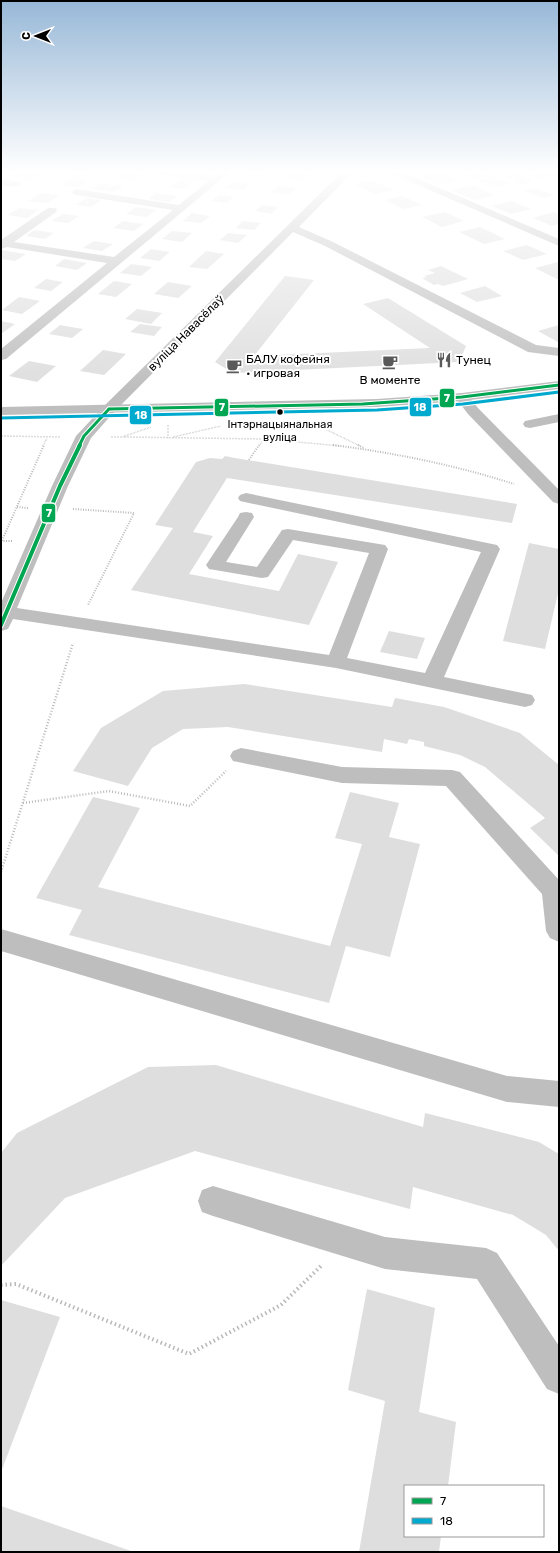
<svg xmlns="http://www.w3.org/2000/svg" width="560" height="1553" font-family="Rubik,sans-serif">
	<style>
		.building { fill: #dedede }
		.lines { fill: none; stroke-linecap: round; stroke-linejoin: round }
		.path-far3 { stroke: #b9b9b9; stroke-width: 1.5; stroke-dasharray: 0.5 1; stroke-linecap: butt }
		.path-far2 { stroke: #b9b9b9; stroke-width: 2; stroke-dasharray: 1 1.5; stroke-linecap: butt }
		.path-far1 { stroke: #b9b9b9; stroke-width: 2.5; stroke-dasharray: 1 2; stroke-linecap: butt }
		.path { stroke: #b9b9b9; stroke-width: 4; stroke-dasharray: 1.5 3; stroke-linecap: butt }
		.minor { fill: #bebebe; fill-rule: evenodd }
		.major { fill: #bebebe; fill-rule: evenodd }
		.bus-1-far1-casing { stroke: #fff; stroke-width: 5 }
		.bus-1-casing { stroke: #fff; stroke-width: 6 }
		.bus-2-casing { stroke: #fff; stroke-width: 5 }
		.bus-1-far1 { stroke: #00a651; stroke-width: 3 }
		.bus-1 { stroke: #00a651; stroke-width: 4 }
		.bus-2 { stroke: #00a9ce; stroke-width: 3 }
		.bus-dot { fill: #000; stroke: #fff; stroke-width: 1.5 }
		.labels { text-anchor: middle; stroke-width: 4; stroke-linejoin: round; paint-order: stroke }
		.far-bus-label { font-size: 11px; fill: #000; stroke: #fff }
		.far-street-label { font-size: 12px; fill: #000; stroke: #fff }
		.far-poi-label { font-size: 12px; fill: #000; stroke: #fff; text-anchor: start }
		.line-badge { stroke: #fff; stroke-width: 1.5 }
		.badge-label { font-size: 11px; text-anchor: middle; font-weight: bold; fill: #fff }
	</style>
	<rect width="100%" height="100%" fill="#fff"/>
	<g class="building">
		<path d="M17,172H45L32,180L9,177Z"/>
		<path d="M77,172H94L87,176L74,174Z"/>
		<path d="M123,172H145L134,180L115,177Z"/>
		<path d="M245,172H266L262,176L243,174Z"/>
		<path d="M437,172H443L460,180L438,185L419,176Z"/>
		<path d="M463,172H479L488,176L475,179L460,173Z"/>
		<path d="M524,172H554L559,175L541,179Z"/>
		<path d="M291,173L308,175L302,180L286,178Z"/>
		<path d="M517,174L534,181L521,184L504,177Z"/>
		<path d="M182,177L197,179L184,189L169,187Z"/>
		<path d="M492,177L510,184L498,187L480,180Z"/>
		<path d="M71,178L88,180L78,187L60,185Z"/>
		<path d="M372,180L393,190L375,194L354,184Z"/>
		<path d="M231,182L251,184L244,190L224,188Z"/>
		<path d="M100,183L123,186L114,192L92,189Z"/>
		<path d="M471,185L495,195L474,200L451,190Z"/>
		<path d="M278,186L296,188L289,194L271,192Z"/>
		<path d="M534,188L554,195L544,198L524,191Z"/>
		<path d="M40,193L60,195L48,203L28,201Z"/>
		<path d="M156,193L178,196L169,202L148,199Z"/>
		<path d="M219,195L234,197L227,203L212,201Z"/>
		<path d="M403,196L422,205L404,209L385,200Z"/>
		<path d="M86,198L101,200L91,207L76,205Z"/>
		<path d="M511,201L531,209L511,214L491,206Z"/>
		<path d="M262,205L278,207L271,214L255,211Z"/>
		<path d="M136,207L156,210L146,217L126,214Z"/>
		<path d="M19,208L38,210L27,218L8,215Z"/>
		<path d="M445,212L464,221L442,227L422,217Z"/>
		<path d="M554,212L559,214V224L552,226L533,218Z"/>
		<path d="M192,213L210,216L201,223L183,221Z"/>
		<path d="M63,214L79,216L68,223L51,221Z"/>
		<path d="M123,221L143,224L134,231L113,228Z"/>
		<path d="M243,221L261,223L254,230L236,228Z"/>
		<path d="M480,227L505,239L484,244L459,232Z"/>
		<path d="M34,230L54,233L45,239L26,236Z"/>
		<path d="M172,231L192,233L182,242L162,239Z"/>
		<path d="M228,233L247,235L238,243L220,240Z"/>
		<path d="M94,241L113,244L102,251L83,248Z"/>
		<path d="M527,245L547,254L523,260L503,251Z"/>
		<path d="M151,249L170,252L159,261L140,258Z"/>
		<path d="M1,250L26,254L15,261L1,259Z"/>
		<path d="M206,251L224,254L207,269L189,267Z"/>
		<path d="M64,259L87,263L77,270L55,266Z"/>
		<path d="M558,262L559,263V280L535,268Z"/>
		<path d="M131,264L152,267L141,276L120,273Z"/>
		<path d="M441,266L468,279L443,286L438,284L434,285L422,278L427,277L424,276L435,273L428,270Z"/>
		<path d="M285,276L314,280L254,356L430,348L363,304L388,298L466,346L459,362L233,373L215,362Z"/>
		<path d="M46,279L63,282L51,291L34,288Z"/>
		<path d="M114,281L132,284L116,297L98,294Z"/>
		<path d="M168,282L192,286L178,298L154,294Z"/>
		<path d="M485,286L502,296L477,302L460,293Z"/>
		<path d="M19,297L40,301L22,314L2,310Z"/>
		<path d="M137,309L162,313L151,324L125,319Z"/>
		<path d="M1,321L15,324L1,334Z"/>
		<path d="M140,324L162,327L154,336L130,332Z"/>
		<path d="M60,325L83,329L72,338L49,334Z"/>
		<path d="M559,325L558,342L538,331Z"/>
		<path d="M103,350L126,354L104,375L80,371Z"/>
		<path d="M29,361L56,366L37,382L9,376Z"/>
		<path d="M287,424H313L314,429L288,430Z"/>
		<path d="M225,456L235,458L517,504L512,523L227,478L193,532L213,536L189,574L279,591L298,554L338,562L309,625L131,590L173,528L155,525L196,462L210,458L222,459Z"/>
		<path d="M529,543L559,549V589L545,649L503,641Z"/>
		<path d="M389,631L425,638L417,659L380,652Z"/>
		<path d="M244,684L392,707L395,698L444,707L520,733L559,765V856L530,828L545,818L485,767L460,755L424,746V742L409,739L407,744L384,739L382,752L228,727L183,729L152,748L128,786L73,771L101,728L163,691Z"/>
		<path d="M350,792L399,803L389,837L420,844L390,957L346,946L329,1003L69,935L82,910L36,898L93,797L140,808L98,887L330,946L362,844L335,838Z"/>
		<path d="M216,1065L423,1127L425,1113L539,1142L559,1154V1251L546,1235L513,1215L413,1187L410,1209L195,1151L65,1198L1,1266V1153L17,1133L148,1067Z"/>
		<path d="M367,1289L435,1308L419,1412L456,1422L448,1486H405V1536H441L439,1552H359L385,1401L348,1390Z"/>
		<path d="M1,1300L60,1317L1,1472Z"/>
		<path d="M1,1506L134,1552H1Z"/>
	</g>
	<g class="lines">
		<g class="path-far3">
			<path d="M320,424L323,428L360,446"/>
			<path d="M168,425V438"/>
			<path d="M1,436L60,437"/>
			<path d="M111,437H122L151,427"/>
			<path d="M124,437L264,439L341,446"/>
			<path d="M173,437L221,426"/>
			<path d="M43,446L47,438"/>
			<path d="M259,446L263,440"/>
		</g>
		<g class="path-far2">
			<path d="M333,445C395,453 455,465 514,484"/>
			<path d="M358,445L364,448"/>
			<path d="M249,460L259,445"/>
			<path d="M17,507L28,508"/>
			<path d="M73,509L134,513L88,605"/>
			<path d="M1,541H12"/>
			<path d="M1,543L44,445"/>
		</g>
		<g class="path-far1">
			<path d="M23,803L109,791L190,806L226,771"/>
			<path d="M1,872L73,643"/>
		</g>
		<path class="path" d="M1,1285L16,1284L189,1354L281,1305L322,1265"/>
		<g class="minor">
			<path d="M159,172H189L214,176L219,172H230L6,359L1,360V349L107,263L7,247L1,249V240L48,208H56L57,210L56,212L14,242L114,257L173,210L76,195L71,192L76,189L179,205L208,181L164,175Z"/>
			<path d="M342,172H353L299,227L333,242L536,345L559,348V356L528,352L325,246L293,232L114,412L91,438L68,486L17,608L329,655L369,553L293,540L268,577L262,578L209,569L206,565L238,517L240,513L246,512L252,513L254,517L226,562L257,567L282,530L288,529L385,545L388,549L347,658L425,673L481,552L240,501L238,498L240,495L246,493L497,545L500,549L444,677L532,695L535,700L532,705L525,707L336,668L13,619L8,629L1,631V603L52,486L76,436L104,406Z"/>
			<path d="M388,172H402L559,239V246Z"/>
			<path d="M1,179L20,182L21,184L16,187L1,185Z"/>
			<path d="M462,393L467,394L478,408L559,490V504L553,502L468,414L455,397L457,394Z"/>
			<path d="M559,414V422L530,428L525,427L523,424L525,421Z"/>
			<path d="M241,748L342,767L452,770L460,772L559,880V942L550,938L546,931L542,894L446,786L342,783L233,761L230,756L233,751Z"/>
			<path d="M1,929L507,1076L559,1081V1107L507,1102L1,951Z"/>
			<path d="M213,1186L385,1237L486,1248L497,1253L559,1346V1394L547,1389L477,1279L385,1269L213,1216L202,1212L198,1201L202,1190Z"/>
		</g>
		<path class="major" d="M559,381V389L462,401L377,407L1,415V407L377,399L462,393Z"/>
		<defs>
			<g id="bus-1-far1">
				<path d="M109,409L363,404L462,397L559,385"/>
				<path d="M79,446L84,436L109,409"/>
			</g>
			<path id="bus-1" d="M1,625L60,486L80,445"/>
			<path id="bus-2" d="M1,418L377,410L463,404L559,392"/>
		</defs>
		<use href="#bus-1-far1" class="bus-1-far1-casing"/>
		<use href="#bus-1" class="bus-1-casing"/>
		<use href="#bus-2" class="bus-2-casing"/>
		<use href="#bus-1-far1" class="bus-1-far1"/>
		<use href="#bus-1" class="bus-1"/>
		<use href="#bus-2" class="bus-2"/>
	</g>
	<linearGradient id="sky" x2="0" y2="1"><stop stop-color="#97b8d7"/><stop offset="0.44" stop-color="#fff"/><stop offset="1" stop-color="#fff" stop-opacity="0"/></linearGradient>
	<rect width="560" height="390" fill="url(#sky)"/>
	<defs>
		<symbol id="restaurant-bare" viewBox="-9 -9 18 18"><path d="M-5-6h1v4h1v-4h1v4h1v-4h1v5L-1.5 .5V6h-2V.5L-5-1ZM5-6V6H3V1.5H1.5Q1.5-4 5-6Z" fill="#595959" stroke="#fff" stroke-width="2.5" paint-order="stroke"/></symbol>
		<symbol id="cafe-bare" viewBox="-9 -9 18 18"><path d="M-5.5-4.5H6V0H3Q3 3.5 0 3.5H-2.5Q-5.5 3.5-5.5 0ZM3-3.2v2h1.7v-2ZM-6 4.5H4V6H-6Z" fill="#595959" stroke="#fff" stroke-width="2.5" paint-order="stroke"/></symbol>
	</defs>
	<g fill-rule="evenodd">
		<use href="#restaurant-bare" x="433" y="349" width="22" height="22"/>
		<use href="#cafe-bare" x="379" y="351" width="22" height="22"/>
		<use href="#cafe-bare" x="223" y="355" width="22" height="22"/>
	</g>
	<circle class="bus-dot" cx="280" cy="412" r="3.5"/>
	<g class="labels">
		<g class="far-bus-label">
			<text x="280" y="428">Інтэрнацыянальная<tspan x="280" dy="13">вуліца</tspan></text>
		</g>
		<g class="far-street-label">
			<text transform="translate(186 333) rotate(-45)" y="4">вуліца Навасёлаў</text>
		</g>
		<g class="far-poi-label">
			<text x="246" y="363">БАЛУ кофейня<tspan x="246" dy="14">• игровая</tspan></text>
			<text x="456" y="364">Тунец</text>
			<text x="390" y="384" text-anchor="middle">В моменте</text>
		</g>
	</g>
	<g class="line-badge">
		<rect x="439" y="388" width="16" height="20" rx="4" fill="#00a651"/>
		<rect x="409" y="397" width="23" height="20" rx="4" fill="#00a9ce"/>
		<rect x="214" y="398" width="15" height="19" rx="4" fill="#00a651"/>
		<rect x="129" y="405" width="23" height="20" rx="4" fill="#00a9ce"/>
		<rect x="41" y="503" width="15" height="20" rx="4" fill="#00a651"/>
	</g>
	<g class="badge-label">
		<text x="447" y="402">7</text>
		<text x="420" y="411">18</text>
		<text x="222" y="411">7</text>
		<text x="141" y="419">18</text>
		<text x="49" y="517">7</text>
	</g>
	<rect width="560" height="1553" fill="none" stroke="#000000" stroke-width="4"/>
	<rect x="404" y="1485" width="140" height="52" fill="#ffffff" stroke="#999999"/>
	<rect x="412" y="1498" width="20" height="6" fill="#00a651" stroke="#999999"/>
	<text x="440" y="1505" font-size="12" fill="#000000">7</text>
	<rect x="412" y="1518" width="20" height="6" fill="#00a9ce" stroke="#999999"/>
	<text x="440" y="1525" font-size="12" fill="#000000">18</text>
	<g transform="translate(36 36) rotate(270)" stroke="#ffffff" stroke-width="3" paint-order="stroke">
	<path d="M0-3L7 15L0 10L-7 15Z" fill="#000000"/>
	<text y="-6" font-size="11" font-weight="bold" text-anchor="middle" fill="#000000">С</text>
	</g>
</svg>
